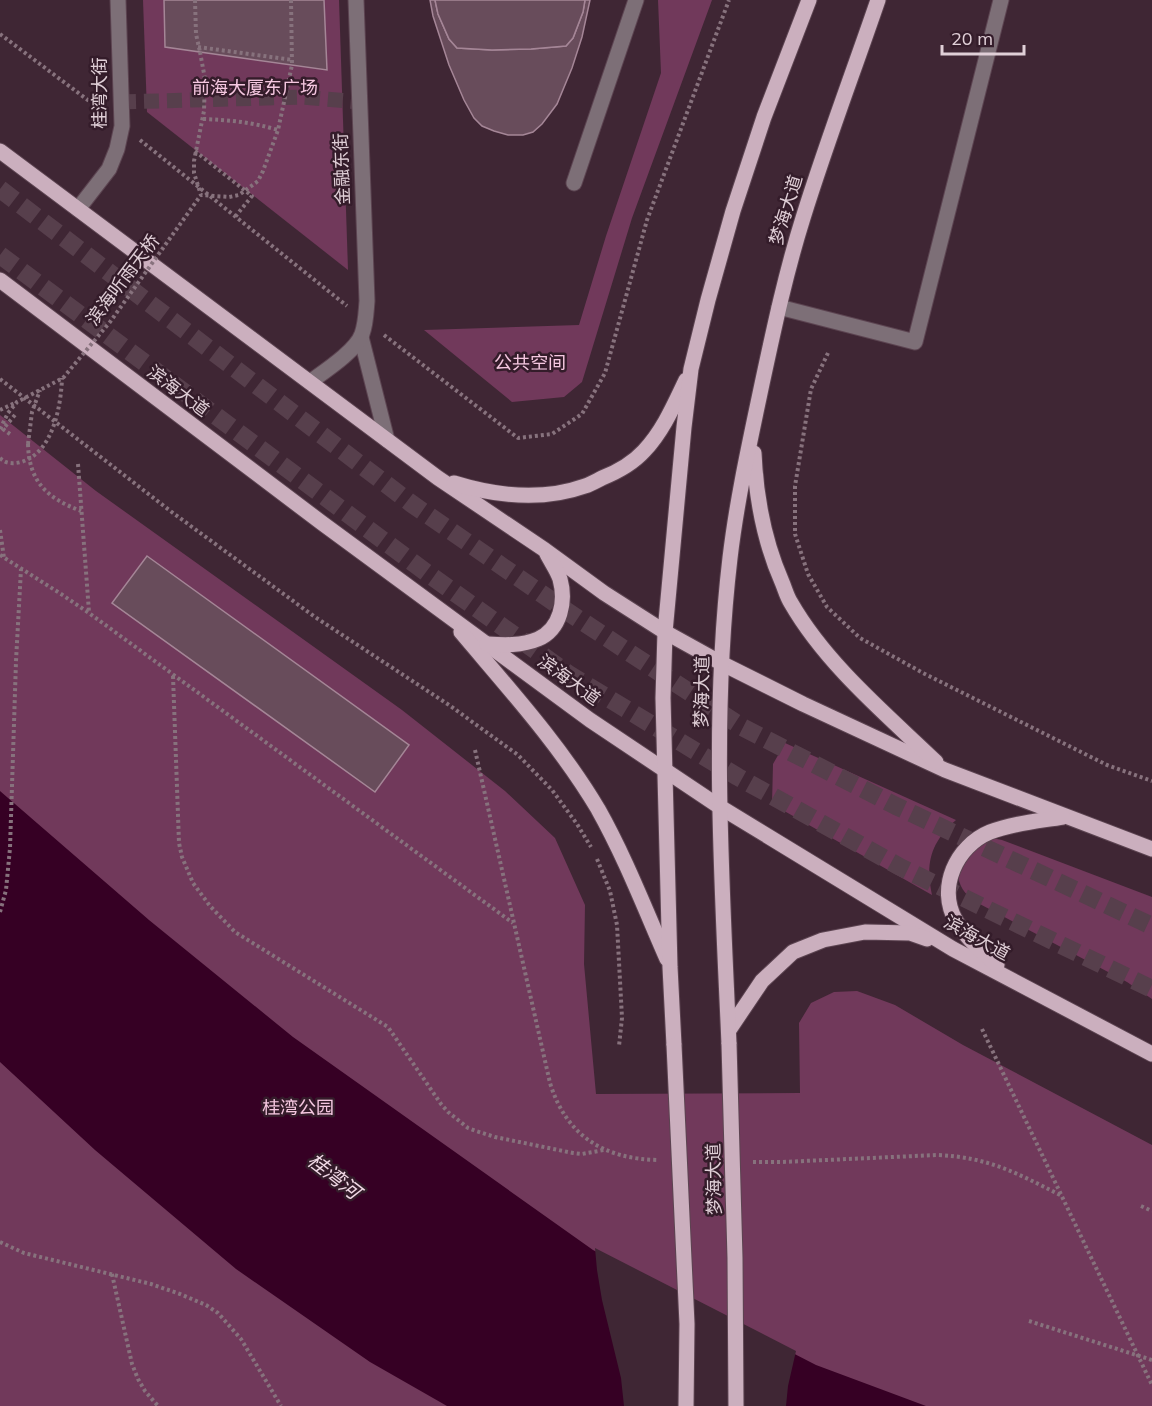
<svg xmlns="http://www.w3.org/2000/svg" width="1152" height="1406" font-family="Mulish,'Noto Sans SC',sans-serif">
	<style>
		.green { fill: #71395b }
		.water { fill: #360024 }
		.pier { fill: #3f2634 }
		.building { fill: #684c5b; stroke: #a58697; stroke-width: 1.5 }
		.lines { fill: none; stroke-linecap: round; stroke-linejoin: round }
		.minor-tunnel { stroke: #573f4c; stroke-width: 15; stroke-dasharray: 15 8; stroke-linecap: butt }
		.highway-tunnel { stroke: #573f4c; stroke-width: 18; stroke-dasharray: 18 9; stroke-linecap: butt }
		.minor-casing { stroke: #5c4451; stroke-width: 17 }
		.major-casing { stroke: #5c4451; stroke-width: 17 }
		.path { stroke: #87727d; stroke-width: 4; stroke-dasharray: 3 3; stroke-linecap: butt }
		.minor { stroke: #7d6f77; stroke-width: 15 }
		.major { stroke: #cbafbe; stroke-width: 15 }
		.major-bridge-casing { stroke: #5c4451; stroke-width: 17; stroke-linecap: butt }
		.path-bridge { stroke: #87727d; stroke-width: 4; stroke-dasharray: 3 3; stroke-linecap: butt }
		.major-bridge { stroke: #cbafbe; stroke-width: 15 }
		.labels { text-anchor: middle; stroke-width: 5; stroke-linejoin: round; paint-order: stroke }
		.park-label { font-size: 18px; fill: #f5c7e0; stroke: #341c2a }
		.street-label { font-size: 18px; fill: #e0cfd7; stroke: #341c2a }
		.water-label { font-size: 20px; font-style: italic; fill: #f2dae7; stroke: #341c2a }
	</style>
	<rect width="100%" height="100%" fill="#3f2634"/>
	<g class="green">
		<path d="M143,0H339L348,270L147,112Z"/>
		<path d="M658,0H712L632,218L582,382L564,397L512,402L424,330L579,325L606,236L661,73Z"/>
		<path d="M0,415L96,491L402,710L505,791L555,838L585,905L584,964L596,1094L800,1093L799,1023L811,1003L834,992L857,991L895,1005L963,1045L1152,1145V1406H0Z"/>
		<path d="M785,743L956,820C931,842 925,863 932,895L772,804L773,764Z"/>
		<path d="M992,838L1002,840L1152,897V999L1127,982L976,902C960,891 955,879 960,860Z"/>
	</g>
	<path class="water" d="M0,791L149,920L293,1037L593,1250L816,1365L926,1406H447L370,1362L236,1269L95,1150L0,1062Z"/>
	<path class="pier" d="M595,1248L796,1351L788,1386L786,1406H624L621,1378L602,1300L597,1270Z"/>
	<g class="building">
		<path d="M164,0H324L327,70L165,47Z"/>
		<path d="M430,0H435L438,14L449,39L457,48L492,50L531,49L566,46L573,38L583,12L585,0H590L582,37L572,68L557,104L542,124L533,132L523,135H508L494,131L482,126L474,118L464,100L449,65L433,16Z"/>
		<path d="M435,0H585L583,12L573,38L566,46L531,49L492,50L457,48L449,39L438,14Z"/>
		<path d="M147,556L409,745L375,792L112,603Z"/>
	</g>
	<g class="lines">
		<path class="minor-tunnel" d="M121,102L302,97L359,102"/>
		<g class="highway-tunnel">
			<path d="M0,189L412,504L568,612L742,727L896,806L1152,926"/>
			<path d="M0,255L427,573L570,675L738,777L900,867L1152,989"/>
		</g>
		<defs>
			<g id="minor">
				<path d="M574,183L636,0"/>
				<path d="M78,209L109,169L117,149L122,126L118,0"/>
				<path d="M779,307L915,342L1001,0"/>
				<path d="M361,337L387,440"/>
				<path d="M310,382C325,371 356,351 362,334C366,323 366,312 367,301L356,0"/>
			</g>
			<g id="major">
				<path d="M0,151L438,478L545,550L604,593L665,632L721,663L803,704L945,770L1152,849"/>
				<path d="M0,280L322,523L590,720L720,807L953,949L1152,1054"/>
				<path d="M754,453C756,498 764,541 782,582C785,589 787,597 791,603C826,664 886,714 936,762"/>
				<path d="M454,483C496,496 543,501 585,486C591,484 596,481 602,478C617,472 633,463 644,451C663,431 674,405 686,380"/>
				<path d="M461,632C509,689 560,745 598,809C625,857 645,909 667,959"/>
				<path d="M487,644C503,645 522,646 538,639C561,629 566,601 560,579C557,570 551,562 547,554"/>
				<path d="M997,965C982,952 966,938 956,921C937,888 956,846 990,832C1013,823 1039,821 1063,817"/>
				<path d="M729,1030L762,981L793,952L823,940L865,932L910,933L927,939"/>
				<path d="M729,1044C722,883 711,719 730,558C737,499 750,441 762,384C774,328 786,272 803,218C826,144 853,73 878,0"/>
				<path d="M674,1045L670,967L663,698L665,632L684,427L691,369L708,300L733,211L764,117L809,0"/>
			</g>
		</defs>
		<use href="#minor" class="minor-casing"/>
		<use href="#major" class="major-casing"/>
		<g class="path">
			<path d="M195,0L196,34L200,52"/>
			<path d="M291,0L292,65"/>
			<path d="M0,34L101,110"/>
			<path d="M198,47L293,60"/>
			<path d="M140,140L347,306"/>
			<path d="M195,151L252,196L235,217"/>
			<path d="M384,335L518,438L552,434L582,414L605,373L647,220L729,0"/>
			<path d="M828,353L811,389L795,486V534L808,574L827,607L860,638L923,673L1107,765L1152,781"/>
			<path d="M0,379L173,513L315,617L449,705L518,755L552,790L577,824L591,847"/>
			<path d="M0,410L17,402"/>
			<path d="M10,434L3,429L15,415"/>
			<path d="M28,444C29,482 47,498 81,511"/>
			<path d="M78,464L89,612"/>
			<path d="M0,530L4,558"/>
			<path d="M0,555L61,594L89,613L513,923"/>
			<path d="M173,676L179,843L182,857L193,883L210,906L235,932L388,1027L441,1104L448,1112L468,1128L476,1131L495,1137L573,1153L582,1154L604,1150"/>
			<path d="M475,750L550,1083C566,1135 603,1159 658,1160"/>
			<path d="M597,859L610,891L617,925L622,1018L619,1046"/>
			<path d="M0,912L6,890L10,848L16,661L21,569"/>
			<path d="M982,1029L1152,1385"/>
			<path d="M753,1162H782L937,1155C988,1157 1017,1173 1062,1196"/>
			<path d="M1141,1206L1152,1211"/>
			<path d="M0,1242L24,1253L151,1284L180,1294L206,1305L218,1313L241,1339L281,1406"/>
			<path d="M112,1274L132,1364L138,1379L145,1391L158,1406"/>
		</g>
		<use href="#minor" class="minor"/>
		<use href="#major" class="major"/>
		<defs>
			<g id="major-bridge">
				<path d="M729,1044L735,1258L736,1406"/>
				<path d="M674,1045L687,1324L686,1406"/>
			</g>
		</defs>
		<use href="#major-bridge" class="major-bridge-casing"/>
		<g class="path-bridge">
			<path d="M200,52L205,79L204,111L194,161V173L201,195L229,197L239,195L258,181L263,171L278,130L292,65"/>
			<path d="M203,119C230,120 251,122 278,130"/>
			<path d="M0,429L8,413L17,402L63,378L110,322L201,195"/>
			<path d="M28,444L32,412L40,390"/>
			<path d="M0,458C6,464 13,464 21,462C53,453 61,406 62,378"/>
			<path d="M1029,1321L1152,1360"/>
		</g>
		<use href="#major-bridge" class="major-bridge"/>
	</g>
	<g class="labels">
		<g class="park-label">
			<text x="255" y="94">前海大厦东广场</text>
			<text x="530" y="369">公共空间</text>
			<text x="298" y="1114">桂湾公园</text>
		</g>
		<g class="street-label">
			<text transform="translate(100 93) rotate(-90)" y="6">桂湾大街</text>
			<text transform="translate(342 169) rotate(-92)" y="6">金融东街</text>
			<text transform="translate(786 210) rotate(-73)" y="6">梦海大道</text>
			<text transform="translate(123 280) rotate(-53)" y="6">滨海听雨天桥</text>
			<text transform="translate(178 391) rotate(37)" y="6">滨海大道</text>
			<text transform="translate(569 680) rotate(36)" y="6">滨海大道</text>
			<text transform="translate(702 692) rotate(-89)" y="6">梦海大道</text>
			<text transform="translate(977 938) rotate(29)" y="6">滨海大道</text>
			<text transform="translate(714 1179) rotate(-91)" y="6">梦海大道</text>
		</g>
		<g class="water-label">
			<text transform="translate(334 1176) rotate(38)" y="7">桂湾河</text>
		</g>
	</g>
	<path d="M942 45v9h82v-9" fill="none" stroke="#e0cfd7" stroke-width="3"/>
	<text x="951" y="45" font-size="18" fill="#e0cfd7" stroke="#341c2a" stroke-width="4.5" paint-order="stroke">20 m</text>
</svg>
